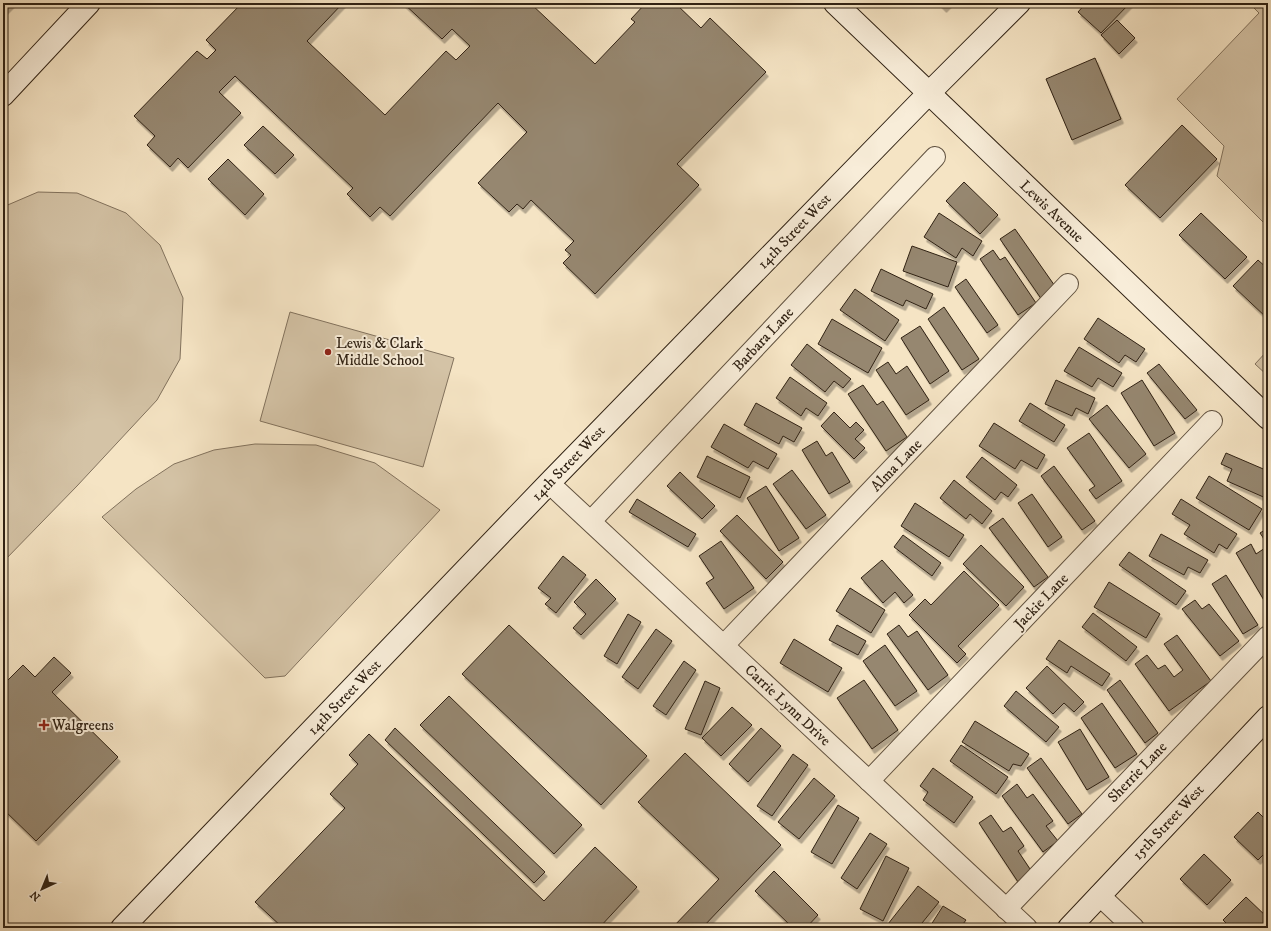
<svg xmlns="http://www.w3.org/2000/svg" width="1271" height="931" font-family="'IM FELL DW Pica',serif">
	<style>
		.green { fill: #d4c3a6; stroke: #82725d }
		.building { fill: #968770; stroke: #302214; filter: url(#shadow) }
		.lines { fill: none; stroke-linecap: round; stroke-linejoin: round }
		.street-casing { stroke: #615240; stroke-width: 22 }
		.secondary-casing { stroke: #302214; stroke-width: 24 }
		.street { stroke: #f8edd9; stroke-width: 20 }
		.secondary { stroke: #f8edd9; stroke-width: 22 }
		.poi-dot { fill: #8f2418; stroke: #f8edd9; stroke-width: 1.5 }
		.labels { text-anchor: middle; stroke-width: 4; stroke-linejoin: round; paint-order: stroke }
		.street-label { font-size: 15px; fill: #302214; stroke: #f8edd9 }
		.poi-label { font-size: 15px; fill: #302214; stroke: #f8edd9; text-anchor: start }
	</style>
	<defs>
		<filter id="shadow"><feDropShadow dx="2.5" dy="4.5" stdDeviation="0" flood-color="#0004"/></filter>
	</defs>
	<rect width="100%" height="100%" fill="#f5e4c4"/>
	<filter id="stains"><feTurbulence type="fractalNoise" baseFrequency=".005" numOctaves="4"/><feColorMatrix values="0 0 0 0 .2 0 0 0 0 .09 0 0 0 0 .02 0 0 0 .5 -.17"/></filter>
	<radialGradient id="worn" r=".72"><stop offset=".6" stop-color="#630" stop-opacity="0"/><stop offset="1" stop-color="#630" stop-opacity=".3"/></radialGradient>
	<g class="green">
		<path d="M1249,3H1268V227L1217,176L1224,146L1177,99L1259,13Z"/>
		<path d="M38,192L77,193L126,213L160,245L183,298L180,359L157,400L77,486L3,562V207Z"/>
		<path d="M290,312L454,358L423,467L260,421Z"/>
		<path d="M1268,350V376L1255,364Z"/>
		<path d="M255,444L316,445L375,463L440,510L285,676L265,678L102,517L136,489L174,464L214,450Z"/>
	</g>
	<g class="building">
		<path d="M3,3H12L3,12Z"/>
		<path d="M242,3H343L307,41L385,115L446,51L456,60L470,46L452,29L442,39L403,3H530L595,64L635,22L631,19L645,4L649,8L654,3H675L701,28L710,18L766,72L677,164L699,185L595,294L563,263L571,255L565,250L574,241L531,200L523,209L517,204L509,212L478,183L527,132L498,103L390,216L380,207L370,217L347,194L353,188L235,76L219,92L241,113L188,168L178,158L170,167L147,145L155,136L134,116L197,51L207,59L216,50L206,40Z"/>
		<path d="M939,3H949L944,8Z"/>
		<path d="M1086,3H1130L1101,33L1078,12Z"/>
		<path d="M1117,20L1135,38L1119,54L1101,35Z"/>
		<path d="M1095,58L1121,119L1072,140L1046,79Z"/>
		<path d="M1182,125L1217,159L1160,218L1125,185Z"/>
		<path d="M263,126L294,155L275,174L244,145Z"/>
		<path d="M228,159L264,194L245,215L208,179Z"/>
		<path d="M964,182L998,215L980,234L946,201Z"/>
		<path d="M939,213L982,241L973,256L962,248L956,258L924,237Z"/>
		<path d="M1201,213L1247,257L1225,279L1179,235Z"/>
		<path d="M1015,229L1057,289L1042,300L1000,239Z"/>
		<path d="M912,246L957,262L948,287L903,271Z"/>
		<path d="M993,250L1000,260L1005,257L1036,303L1018,315L980,259Z"/>
		<path d="M1258,260L1268,269V319L1233,286Z"/>
		<path d="M881,269L933,294L926,309L906,300L903,306L871,291Z"/>
		<path d="M966,279L998,325L987,333L955,287Z"/>
		<path d="M855,289L899,320L885,341L840,310Z"/>
		<path d="M944,307L979,359L962,370L928,319Z"/>
		<path d="M1098,318L1145,349L1136,362L1125,355L1119,363L1084,339Z"/>
		<path d="M832,319L882,348L868,373L818,344Z"/>
		<path d="M920,326L949,371L930,384L901,338Z"/>
		<path d="M807,344L851,379L843,388L834,381L825,392L791,365Z"/>
		<path d="M1079,347L1122,373L1113,387L1098,378L1092,387L1064,371Z"/>
		<path d="M888,362L896,374L907,366L929,400L906,415L876,370Z"/>
		<path d="M1159,364L1197,410L1185,419L1147,373Z"/>
		<path d="M790,377L827,403L818,416L806,408L801,416L776,398Z"/>
		<path d="M1056,380L1095,398L1088,414L1076,408L1072,416L1045,404Z"/>
		<path d="M1142,380L1175,433L1154,446L1121,393Z"/>
		<path d="M863,385L877,405L883,401L907,437L886,451L848,394Z"/>
		<path d="M756,403L802,428L794,442L783,436L779,444L744,425Z"/>
		<path d="M1030,403L1065,425L1054,442L1019,421Z"/>
		<path d="M1107,405L1146,454L1129,468L1089,419Z"/>
		<path d="M834,412L850,428L856,422L864,430L855,439L865,448L854,459L821,426Z"/>
		<path d="M994,423L1045,455L1037,469L1021,460L1015,469L979,446Z"/>
		<path d="M724,424L777,454L768,469L753,461L748,468L711,447Z"/>
		<path d="M1089,433L1122,481L1096,499L1089,490L1095,486L1067,448Z"/>
		<path d="M817,441L826,456L832,452L850,482L829,494L802,450Z"/>
		<path d="M1226,453L1268,471V499L1227,481L1232,469L1221,464Z"/>
		<path d="M707,456L750,477L740,498L697,477Z"/>
		<path d="M982,457L1017,485L1008,497L1001,492L995,500L966,477Z"/>
		<path d="M1054,466L1095,521L1082,530L1041,476Z"/>
		<path d="M792,470L826,515L806,529L773,484Z"/>
		<path d="M680,472L715,506L702,519L667,486Z"/>
		<path d="M1209,476L1262,509L1249,530L1196,498Z"/>
		<path d="M954,480L992,511L982,524L970,514L966,519L940,498Z"/>
		<path d="M766,486L799,538L779,551L747,498Z"/>
		<path d="M1032,494L1062,537L1048,547L1018,503Z"/>
		<path d="M637,499L696,534L688,547L629,512Z"/>
		<path d="M1181,499L1237,534L1227,549L1219,544L1214,553L1184,534L1190,525L1172,514Z"/>
		<path d="M915,503L964,535L949,557L901,526Z"/>
		<path d="M737,515L783,562L766,579L720,531Z"/>
		<path d="M1003,518L1048,577L1034,587L989,528Z"/>
		<path d="M1268,528V545L1260,533Z"/>
		<path d="M1161,534L1208,560L1200,573L1188,567L1184,575L1149,556Z"/>
		<path d="M903,535L941,563L932,576L894,547Z"/>
		<path d="M721,541L754,588L724,609L706,583L714,578L699,556Z"/>
		<path d="M1251,544L1256,554L1265,548L1268,554V607L1236,553Z"/>
		<path d="M981,545L1024,587L1006,606L963,564Z"/>
		<path d="M1129,552L1186,591L1176,605L1119,565Z"/>
		<path d="M563,556L586,575L556,613L545,604L551,598L538,588Z"/>
		<path d="M882,560L913,595L904,603L895,592L883,603L861,578Z"/>
		<path d="M964,571L999,605L958,646L966,654L957,663L909,615L925,599L931,605Z"/>
		<path d="M1226,575L1258,625L1243,634L1212,584Z"/>
		<path d="M596,579L616,599L581,635L573,628L586,614L574,602Z"/>
		<path d="M1109,582L1160,614L1146,638L1094,607Z"/>
		<path d="M850,588L885,610L871,633L836,611Z"/>
		<path d="M1195,600L1202,609L1209,604L1239,641L1220,656L1182,609Z"/>
		<path d="M1093,613L1137,647L1126,661L1082,627Z"/>
		<path d="M628,614L641,622L617,664L604,656Z"/>
		<path d="M509,625L647,756L601,805L462,674Z"/>
		<path d="M837,625L866,641L858,655L829,640Z"/>
		<path d="M899,625L908,637L917,631L948,675L928,690L887,634Z"/>
		<path d="M656,629L672,641L638,689L622,677Z"/>
		<path d="M1177,635L1211,681L1169,711L1135,664L1147,655L1158,669L1165,665L1174,677L1183,670L1164,644Z"/>
		<path d="M794,639L842,668L828,692L780,663Z"/>
		<path d="M1059,640L1110,674L1102,686L1071,666L1067,673L1046,659Z"/>
		<path d="M885,645L917,691L895,706L863,661Z"/>
		<path d="M54,657L71,673L52,692L118,757L36,841L3,809V685L23,665L35,677Z"/>
		<path d="M684,661L696,670L666,715L653,706Z"/>
		<path d="M1047,666L1084,702L1074,712L1064,703L1053,714L1026,688Z"/>
		<path d="M864,680L898,730L872,749L837,698Z"/>
		<path d="M1120,680L1158,733L1145,743L1107,690Z"/>
		<path d="M705,681L720,688L701,735L685,729Z"/>
		<path d="M1016,691L1059,727L1046,742L1004,706Z"/>
		<path d="M449,696L582,825L554,854L420,725Z"/>
		<path d="M1102,703L1137,754L1115,768L1081,718Z"/>
		<path d="M732,707L752,725L721,756L702,738Z"/>
		<path d="M975,721L1029,754L1021,766L1013,764L1009,771L962,742Z"/>
		<path d="M395,728L545,872L534,883L385,740Z"/>
		<path d="M761,728L781,746L748,782L729,764Z"/>
		<path d="M1080,729L1109,777L1087,790L1058,742Z"/>
		<path d="M369,734L544,901L595,847L637,887L599,928H283L255,902L345,808L330,794L358,764L349,755Z"/>
		<path d="M961,745L1008,777L996,794L950,761Z"/>
		<path d="M685,753L781,845L702,928H672L719,879L638,802Z"/>
		<path d="M793,754L808,765L772,816L757,806Z"/>
		<path d="M1041,758L1082,814L1068,824L1027,768Z"/>
		<path d="M933,768L973,797L954,823L923,800L928,792L920,786Z"/>
		<path d="M814,778L835,796L799,839L778,822Z"/>
		<path d="M1017,784L1027,798L1033,794L1053,821L1046,826L1058,841L1043,852L1002,796Z"/>
		<path d="M838,805L859,818L832,864L811,852Z"/>
		<path d="M1258,812L1268,822V850L1258,860L1234,837Z"/>
		<path d="M991,815L1003,832L1011,827L1024,846L1018,851L1032,872L1018,882L979,823Z"/>
		<path d="M870,833L887,844L857,889L841,878Z"/>
		<path d="M1204,854L1231,880L1207,905L1180,879Z"/>
		<path d="M886,856L909,868L883,921L860,909Z"/>
		<path d="M774,871L818,915L806,928H793L755,891Z"/>
		<path d="M918,886L939,902L918,928H893L888,924Z"/>
		<path d="M1246,897L1268,918V928H1231L1223,920Z"/>
		<path d="M943,906L966,920L960,928H929Z"/>
	</g>
	<g class="lines">
		<defs>
			<g id="street">
				<path d="M549,483L1027,928"/>
				<path d="M591,521L935,157"/>
				<path d="M724,645L1068,284"/>
				<path d="M869,781L1212,421"/>
				<path d="M1099,895L1134,928"/>
				<path d="M1006,909L1268,636"/>
			</g>
			<g id="secondary">
				<path d="M835,3L1268,418"/>
				<path d="M3,95L89,3"/>
				<path d="M122,928L549,483L929,93L1019,3"/>
				<path d="M1069,928L1268,717"/>
			</g>
		</defs>
		<use href="#street" class="street-casing"/>
		<use href="#secondary" class="secondary-casing"/>
		<use href="#street" class="street"/>
		<use href="#secondary" class="secondary"/>
	</g>
	<g class="poi-dot">
		<circle cx="328" cy="352" r="4"/>
		<path d="M42 719h4v4h4v4h-4v4h-4v-4h-4v-4h4z"/>
	</g>
	<g class="labels">
		<g class="street-label">
			<text transform="translate(1052 211) rotate(44)" y="5">Lewis Avenue</text>
			<text transform="translate(794 231) rotate(-46)" y="5">14th Street West</text>
			<text transform="translate(763 339) rotate(-47)" y="5">Barbara Lane</text>
			<text transform="translate(568 463) rotate(-46)" y="5">14th Street West</text>
			<text transform="translate(896 465) rotate(-46)" y="5">Alma Lane</text>
			<text transform="translate(1041 601) rotate(-46)" y="5">Jackie Lane</text>
			<text transform="translate(344 697) rotate(-46)" y="5">14th Street West</text>
			<text transform="translate(788 705) rotate(43)" y="5">Carrie Lynn Drive</text>
			<text transform="translate(1137 772) rotate(-46)" y="5">Sherrie Lane</text>
			<text transform="translate(1168 822) rotate(-47)" y="5">15th Street West</text>
		</g>
		<g class="poi-label">
			<text x="336" y="348">Lewis &amp; Clark<tspan x="336" dy="17">Middle School</tspan></text>
			<text x="52" y="730">Walgreens</text>
		</g>
	</g>
	<rect width="1271" height="931" fill="none" stroke="#f5e4c4" stroke-width="16"/>
	<rect x="4" y="4" width="1263" height="923" fill="none" stroke="#302214" stroke-width="2"/>
	<rect x="8" y="8" width="1255" height="915" fill="none" stroke="#302214"/>
	<g transform="translate(42 889) rotate(224)" stroke="#f8edd9" stroke-width="3" paint-order="stroke">
	<path d="M0-3L7 15L0 10L-7 15Z" fill="#302214"/>
	<text y="-6" font-size="11" font-weight="bold" text-anchor="middle" fill="#302214">N</text>
	</g>
	<rect width="100%" height="100%" filter="url(#stains)"/>
	<rect width="100%" height="100%" fill="url(#worn)"/>
</svg>
